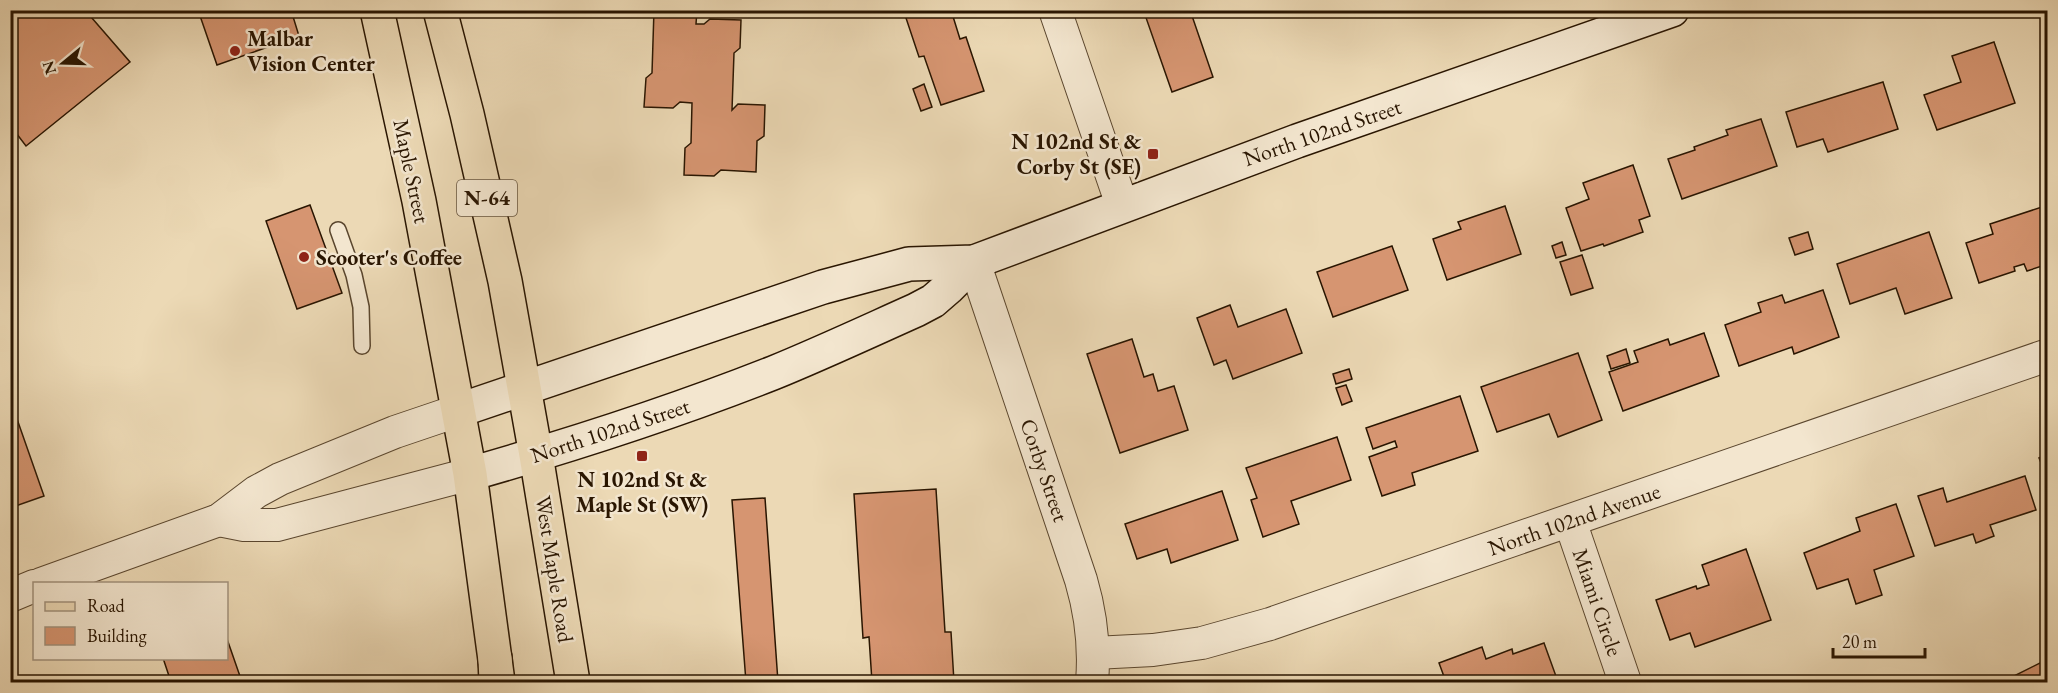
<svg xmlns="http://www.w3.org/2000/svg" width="2058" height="693" font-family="'EB Garamond',serif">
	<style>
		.building { fill: #d69571; stroke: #291501; stroke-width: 1.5 }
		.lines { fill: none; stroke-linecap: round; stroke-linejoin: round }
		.lane-casing { stroke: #5a462e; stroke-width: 18 }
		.street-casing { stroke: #5a462e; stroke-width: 34 }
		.secondary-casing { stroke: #291501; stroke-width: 36 }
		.primary-casing { stroke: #291501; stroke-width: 36 }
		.highway-casing { stroke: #291501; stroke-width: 36 }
		.lane { stroke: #f3e6cf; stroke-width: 15 }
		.street { stroke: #f3e6cf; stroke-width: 32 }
		.secondary { stroke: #f3e6cf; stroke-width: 33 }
		.primary { stroke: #ecd9b5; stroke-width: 33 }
		.highway { stroke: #ecd9b5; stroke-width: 33 }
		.poi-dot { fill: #8f2418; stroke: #f3e6cf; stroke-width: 2 }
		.labels { text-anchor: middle; stroke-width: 5; stroke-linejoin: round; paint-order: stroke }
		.shield { fill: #f3e6cf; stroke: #66543f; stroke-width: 1.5 }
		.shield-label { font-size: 21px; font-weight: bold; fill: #291501 }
		.poi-label { font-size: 22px; font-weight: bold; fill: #291501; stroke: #f3e6cf; text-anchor: start }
		.street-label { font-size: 22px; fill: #291501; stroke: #f3e6cf }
	</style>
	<rect width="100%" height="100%" fill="#ecd9b5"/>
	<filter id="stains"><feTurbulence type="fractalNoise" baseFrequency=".00333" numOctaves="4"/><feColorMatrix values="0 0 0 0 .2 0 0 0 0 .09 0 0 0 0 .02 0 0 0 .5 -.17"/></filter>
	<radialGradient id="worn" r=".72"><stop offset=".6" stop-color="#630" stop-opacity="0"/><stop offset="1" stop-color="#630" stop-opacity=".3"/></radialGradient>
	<g class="building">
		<path d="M10,10H85L130,62L26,146L13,129L10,132Z"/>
		<path d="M198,10H291L299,36L217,65Z"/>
		<path d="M613,10H645L642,14L613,12Z"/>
		<path d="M654,10H697L696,24H704L710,19L741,20L740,48L734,53L732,110L738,104L765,105L764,136L757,141L756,172L721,170L714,176L684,175L685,148L691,143L692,103L680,102L673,108L644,107L646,78L652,73Z"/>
		<path d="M919,10H951L960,39L966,37L984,91L941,105L924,56L919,57L905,15Z"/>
		<path d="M1148,10H1190L1213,77L1172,92L1144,12Z"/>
		<path d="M1994,42L2015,103L1937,130L1924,95L1961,82L1952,56Z"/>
		<path d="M1883,82L1898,129L1828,152L1823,139L1797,147L1786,112Z"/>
		<path d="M924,84L932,107L921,111L913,89Z"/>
		<path d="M1761,119L1777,166L1682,199L1668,159L1695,150L1694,147L1728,135L1726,130Z"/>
		<path d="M1633,165L1650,216L1639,220L1643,232L1604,246L1603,244L1581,251L1566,208L1589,199L1583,183Z"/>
		<path d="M310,205L342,293L297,309L266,221Z"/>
		<path d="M2048,205V264L2027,271L2024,264L2014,267L2015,271L1979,283L1966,243L1993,234L1990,224Z"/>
		<path d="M1505,206L1521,254L1447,280L1433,239L1461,229L1458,222Z"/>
		<path d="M1808,232L1813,249L1795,255L1789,238Z"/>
		<path d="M1929,232L1952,298L1905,314L1896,288L1850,304L1837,264Z"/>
		<path d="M1562,242L1566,255L1556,258L1552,246Z"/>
		<path d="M1392,246L1408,290L1333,317L1317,272Z"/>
		<path d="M1582,255L1593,288L1571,295L1560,262Z"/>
		<path d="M1823,290L1839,337L1794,354L1792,347L1739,366L1725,325L1761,312L1758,303L1782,295L1785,303Z"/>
		<path d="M1230,305L1238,327L1286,309L1302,353L1233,379L1226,360L1214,365L1197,318Z"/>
		<path d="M1704,333L1719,376L1623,411L1609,372L1638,362L1634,351L1668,339L1670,345Z"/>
		<path d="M1132,339L1144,377L1153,374L1158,391L1174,386L1188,430L1120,453L1087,354Z"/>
		<path d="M1626,349L1630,363L1611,369L1607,356Z"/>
		<path d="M1578,353L1602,420L1558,437L1549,414L1497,432L1481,387Z"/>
		<path d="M1349,369L1352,379L1336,384L1333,374Z"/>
		<path d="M1346,385L1352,401L1342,405L1336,388Z"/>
		<path d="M1460,396L1478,451L1412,473L1415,485L1382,496L1369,457L1397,447L1395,441L1373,449L1366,428Z"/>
		<path d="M10,399L44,496L10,508Z"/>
		<path d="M1337,437L1351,480L1291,501L1299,524L1263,537L1251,500L1257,498L1246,468Z"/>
		<path d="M2048,454V480L2039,458Z"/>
		<path d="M2025,476L2036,510L1990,525L1994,536L1976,543L1973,534L1935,546L1918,496L1943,488L1947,502Z"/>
		<path d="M936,489L945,632H951L954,682H872L869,637L863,638L854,494Z"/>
		<path d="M1222,491L1238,540L1171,563L1167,549L1137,559L1125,524Z"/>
		<path d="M765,498L778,682H746L732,500Z"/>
		<path d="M1896,504L1914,556L1874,570L1882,595L1856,604L1848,579L1817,589L1804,553L1860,531L1856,518Z"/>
		<path d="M1746,549L1771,620L1695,647L1690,633L1670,640L1656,600L1696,586L1697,589L1709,585L1702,565Z"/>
		<path d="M226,636L242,682H171L163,658H226Z"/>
		<path d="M1544,643L1557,679L1548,682H1446L1439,663L1482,647L1486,659L1512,649L1513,654Z"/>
		<path d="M2048,659V682H2002Z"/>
		<path d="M1786,677L1788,682H1771Z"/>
	</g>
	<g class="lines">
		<defs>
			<path id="lane" d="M338,230L354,275L361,307L362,346"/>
			<g id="street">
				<path d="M1055,10L1122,205"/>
				<path d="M974,262L1081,580C1091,614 1095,647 1092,682"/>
				<path d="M219,520L244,525H277L470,474"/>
				<path d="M1570,521L1625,682"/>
				<path d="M41,584L219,520L256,492L280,479L395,432L457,411"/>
				<path d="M10,596L34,586"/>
				<path d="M1094,653L1153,650L1202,643L1270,624L2048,355"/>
			</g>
			<g id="secondary">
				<path d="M457,411L823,287L909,264L974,262L1297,141L1672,10"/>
				<path d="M470,474C572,445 674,412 773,373C822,353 869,331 916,310L933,301L948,288L974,262"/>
			</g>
			<g id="primary">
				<path d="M377,10L419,201L470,474L498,682"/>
				<path d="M440,10L467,114L505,281L536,455L573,682"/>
			</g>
			<path id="highway" d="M495,658L496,682"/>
		</defs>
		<use href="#lane" class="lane-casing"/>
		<use href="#street" class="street-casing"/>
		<use href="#secondary" class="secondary-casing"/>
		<use href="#primary" class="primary-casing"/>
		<use href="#highway" class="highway-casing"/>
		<use href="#lane" class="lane"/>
		<use href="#street" class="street"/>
		<use href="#secondary" class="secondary"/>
		<use href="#primary" class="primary"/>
		<use href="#highway" class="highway"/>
	</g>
	<g class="poi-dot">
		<circle cx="235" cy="51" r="6"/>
		<rect x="1147" y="148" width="12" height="12" rx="3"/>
		<circle cx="304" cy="257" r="6"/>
		<rect x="636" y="450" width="12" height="12" rx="3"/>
	</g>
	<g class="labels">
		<rect class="shield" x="457" y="180" width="60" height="36" rx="4.5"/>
		<g class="shield-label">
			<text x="487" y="205">N-64</text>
		</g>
		<g class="poi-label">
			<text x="247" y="46">Malbar<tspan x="247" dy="25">Vision Center</tspan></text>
			<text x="1141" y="149" text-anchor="end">N 102nd St &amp;<tspan x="1141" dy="25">Corby St (SE)</tspan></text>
			<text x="316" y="265">Scooter's Coffee</text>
			<text x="642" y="487" text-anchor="middle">N 102nd St &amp;<tspan x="642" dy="25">Maple St (SW)</tspan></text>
		</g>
		<g class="street-label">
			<text transform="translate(1322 132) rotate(-19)" y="8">North 102nd Street</text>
			<text transform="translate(412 171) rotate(78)" y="8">Maple Street</text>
			<text transform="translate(610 430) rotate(-18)" y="8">North 102nd Street</text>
			<text transform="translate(1045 470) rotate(71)" y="8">Corby Street</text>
			<text transform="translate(1574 519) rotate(-19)" y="8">North 102nd Avenue</text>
			<text transform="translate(555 569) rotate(81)" y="8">West Maple Road</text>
			<text transform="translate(1598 602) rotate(71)" y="8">Miami Circle</text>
		</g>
	</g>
	<rect width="2058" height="693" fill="none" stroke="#ecd9b5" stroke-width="36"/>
	<rect x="12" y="12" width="2034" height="669" fill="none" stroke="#291501" stroke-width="3"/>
	<rect x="18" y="18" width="2022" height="657" fill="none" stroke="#291501" stroke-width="1.5"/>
	<rect x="33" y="582" width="195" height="78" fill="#f3e6cf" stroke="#a2927d" stroke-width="1.5"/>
	<rect x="45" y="602" width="30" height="9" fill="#ecd9b5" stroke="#a2927d" stroke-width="1.5"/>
	<text x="87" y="612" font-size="18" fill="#291501">Road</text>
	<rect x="45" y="627" width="30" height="18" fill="#d69571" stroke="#a2927d" stroke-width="1.5"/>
	<text x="87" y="642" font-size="18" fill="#291501">Building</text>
	<g transform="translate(63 63) rotate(251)" stroke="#f3e6cf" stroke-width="4.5" paint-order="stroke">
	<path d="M0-4.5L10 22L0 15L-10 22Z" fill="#291501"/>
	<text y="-9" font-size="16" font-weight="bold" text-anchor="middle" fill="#291501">N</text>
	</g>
	<path d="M1833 648v9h92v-9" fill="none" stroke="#291501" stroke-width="3"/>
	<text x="1842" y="648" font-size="18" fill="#291501" stroke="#f3e6cf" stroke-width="4.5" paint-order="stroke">20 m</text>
	<rect width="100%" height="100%" filter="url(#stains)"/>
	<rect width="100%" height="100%" fill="url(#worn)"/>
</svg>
